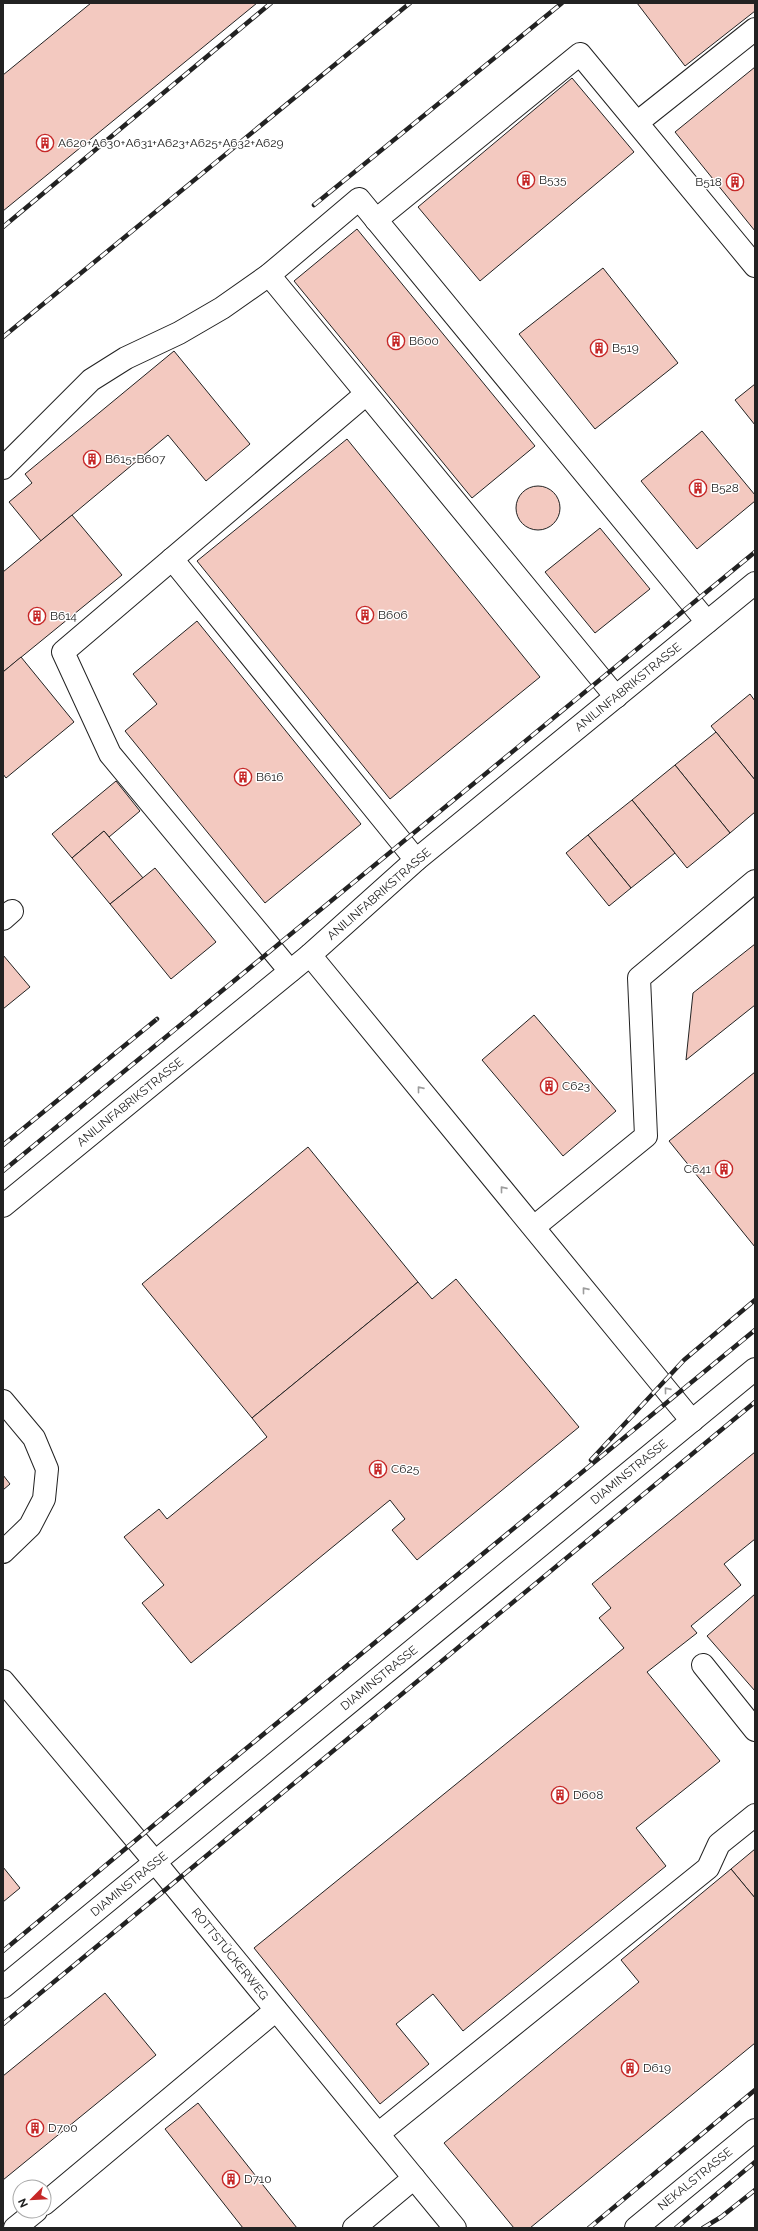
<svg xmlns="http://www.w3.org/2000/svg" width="758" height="2231" font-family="Raleway,sans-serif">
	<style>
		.building { fill: #f3c9c0; stroke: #222 }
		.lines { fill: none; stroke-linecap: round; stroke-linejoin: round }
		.minor-casing { stroke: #222; stroke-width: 24 }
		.minor { stroke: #fff; stroke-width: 22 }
		.rail-casing { stroke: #222; stroke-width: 4.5 }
		.rail { stroke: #fff; stroke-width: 3; stroke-dasharray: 9; stroke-linecap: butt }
		.oneway { stroke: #9c9c9c }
		.labels { text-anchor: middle; stroke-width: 3; stroke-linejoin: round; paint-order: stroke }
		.poi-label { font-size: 12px; fill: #222; stroke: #fff; text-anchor: start }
		.street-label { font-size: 12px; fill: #222; stroke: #fff }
	</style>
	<rect width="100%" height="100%" fill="#fff"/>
	<g class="building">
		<path d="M91,3H257L3,211V75Z"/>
		<path d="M637,3H755V11L685,66Z"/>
		<path d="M755,67V231L675,132Z"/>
		<path d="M572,78L634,152L480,281L418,207Z"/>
		<path d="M357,229L535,446L472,498L294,281Z"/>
		<path d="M603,268L678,363L595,429L519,334Z"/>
		<path d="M174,351L250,444L206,481L168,435L41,541L9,502L32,483L25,474Z"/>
		<path d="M755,384V425L735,400Z"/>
		<path d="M702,431L755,495V501L697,549L641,481Z"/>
		<path d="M347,439L540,677L390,799L197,561Z"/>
		<circle cx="538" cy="508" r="22"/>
		<path d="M72,515L122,575L3,672V572Z"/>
		<path d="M600,528L650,589L595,633L545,572Z"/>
		<path d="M197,621L361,824L265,903L125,731L157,704L133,674Z"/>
		<path d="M21,657L74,722L6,778L3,774V672Z"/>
		<path d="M750,694L755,701V780L711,726Z"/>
		<path d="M716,732L755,780V812L730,833L675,765Z"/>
		<path d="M675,765L730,833L687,868L632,800Z"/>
		<path d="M116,781L140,811L109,837L104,831L72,858L52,834Z"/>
		<path d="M632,800L675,853L631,888L588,835Z"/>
		<path d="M104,831L143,878L110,904L72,858Z"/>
		<path d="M588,835L631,888L609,906L566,853Z"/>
		<path d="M155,868L216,942L171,979L110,904Z"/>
		<path d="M755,944V1005L686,1060L693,993Z"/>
		<path d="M3,955L30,987L3,1009Z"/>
		<path d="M534,1015L616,1111L563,1156L482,1060Z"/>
		<path d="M755,1072V1247L669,1141Z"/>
		<path d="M308,1147L418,1282L252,1418L142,1284Z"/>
		<path d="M456,1279L579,1427L417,1560L392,1530L405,1519L390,1500L191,1663L142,1603L164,1585L124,1537L159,1509L167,1519L267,1437L252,1418L418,1282L432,1299Z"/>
		<path d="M755,1452V1539L724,1564L741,1585L691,1626L697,1633L647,1672L720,1761L636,1828L666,1866L463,2031L433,1994L396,2024L429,2064L380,2104L254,1948L624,1648L599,1618L611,1608L592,1584Z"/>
		<path d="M3,1475L10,1484L3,1490Z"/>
		<path d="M755,1594V1691L707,1636Z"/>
		<path d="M755,1849V1898L731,1869Z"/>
		<path d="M3,1867L20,1888L3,1902Z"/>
		<path d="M731,1869L755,1898V2043L530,2228H514L444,2143L639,1982L621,1960Z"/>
		<path d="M105,1993L156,2055L3,2180V2076Z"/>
		<path d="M198,2103L297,2228H243L165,2129Z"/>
	</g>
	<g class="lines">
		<defs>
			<g id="minor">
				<path d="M638,122L755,29"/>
				<path d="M376,220L580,54L755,266"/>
				<path d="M269,275L616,697"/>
				<path d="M3,468L91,380L126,358L179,333L222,308L269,275L359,199L707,622"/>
				<path d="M172,559L416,860"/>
				<path d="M3,919L12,911"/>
				<path d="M310,955L692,1421"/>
				<path d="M290,971L110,754L63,652L366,394"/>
				<path d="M3,1206L310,955L416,860L755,583"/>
				<path d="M534,1227L646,1136L639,978L755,881"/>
				<path d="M3,1401L34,1438L47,1469L44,1499L30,1526L3,1552"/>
				<path d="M703,1665L755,1730"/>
				<path d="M3,1681L155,1862L455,2228"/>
				<path d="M3,1987L755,1369"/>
				<path d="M378,2134L708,1868L719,1844L755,1815"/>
				<path d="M44,2204L276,2010"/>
				<path d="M15,2228L36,2211"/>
				<path d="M354,2228L414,2178"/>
				<path d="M636,2228L755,2130"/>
			</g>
		</defs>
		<use href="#minor" class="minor-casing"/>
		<use href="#minor" class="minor"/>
		<defs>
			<g id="rail">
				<path d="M314,205L562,3"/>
				<path d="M3,227L271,3"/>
				<path d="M3,337L410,3"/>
				<path d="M3,1145L157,1019"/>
				<path d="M3,1171L755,552"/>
				<path d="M591,1460L684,1360L755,1300"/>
				<path d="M3,1951L209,1779L755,1330"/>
				<path d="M3,2024L755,1402"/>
				<path d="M589,2228L755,2090"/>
				<path d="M676,2228L755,2162"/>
				<path d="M703,2228L721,2217L755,2190"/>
			</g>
		</defs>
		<use href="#rail" class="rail-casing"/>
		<use href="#rail" class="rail"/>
	</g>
	<defs><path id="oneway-chevron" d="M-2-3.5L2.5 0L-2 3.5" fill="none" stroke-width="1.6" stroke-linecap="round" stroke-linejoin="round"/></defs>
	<g class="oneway">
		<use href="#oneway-chevron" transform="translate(420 1089) rotate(-129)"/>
		<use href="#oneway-chevron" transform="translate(503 1189) rotate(-129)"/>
		<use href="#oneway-chevron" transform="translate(585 1290) rotate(-129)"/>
		<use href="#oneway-chevron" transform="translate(667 1390) rotate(-129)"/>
	</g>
	<defs>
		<symbol id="building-ring" viewBox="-11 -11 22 22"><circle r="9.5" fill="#fff" stroke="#c62828" stroke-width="1.5"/><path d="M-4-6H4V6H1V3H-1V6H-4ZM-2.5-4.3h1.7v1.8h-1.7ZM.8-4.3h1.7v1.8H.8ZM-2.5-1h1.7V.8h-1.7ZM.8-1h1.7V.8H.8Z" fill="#c62828"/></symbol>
	</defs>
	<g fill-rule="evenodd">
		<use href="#building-ring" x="35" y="133" width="20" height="20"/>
		<use href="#building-ring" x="516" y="170" width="20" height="20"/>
		<use href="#building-ring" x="725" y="172" width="20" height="20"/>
		<use href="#building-ring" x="386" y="331" width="20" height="20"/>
		<use href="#building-ring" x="589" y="338" width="20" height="20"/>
		<use href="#building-ring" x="82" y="449" width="20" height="20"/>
		<use href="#building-ring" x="688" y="478" width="20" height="20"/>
		<use href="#building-ring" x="355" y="605" width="20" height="20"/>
		<use href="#building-ring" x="27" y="606" width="20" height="20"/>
		<use href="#building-ring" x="233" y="767" width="20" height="20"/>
		<use href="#building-ring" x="539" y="1076" width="20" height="20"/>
		<use href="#building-ring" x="714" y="1159" width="20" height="20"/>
		<use href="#building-ring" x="368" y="1459" width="20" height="20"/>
		<use href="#building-ring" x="550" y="1785" width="20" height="20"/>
		<use href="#building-ring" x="620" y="2058" width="20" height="20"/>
		<use href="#building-ring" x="25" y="2118" width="20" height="20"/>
		<use href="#building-ring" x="221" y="2169" width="20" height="20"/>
	</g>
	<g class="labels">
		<g class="poi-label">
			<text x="58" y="147">A620+A630+A631+A623+A625+A632+A629</text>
			<text x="539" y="184">B535</text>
			<text x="722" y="186" text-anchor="end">B518</text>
			<text x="409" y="345">B600</text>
			<text x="612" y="352">B519</text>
			<text x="105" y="463">B615+B607</text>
			<text x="711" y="492">B528</text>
			<text x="378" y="619">B606</text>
			<text x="50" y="620">B614</text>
			<text x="256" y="781">B616</text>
			<text x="562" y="1090">C623</text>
			<text x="711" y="1173" text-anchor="end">C641</text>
			<text x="391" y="1473">C625</text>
			<text x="573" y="1799">D608</text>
			<text x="643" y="2072">D619</text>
			<text x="48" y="2132">D700</text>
			<text x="244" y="2183">D710</text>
		</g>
		<g class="street-label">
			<text transform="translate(628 687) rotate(-39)" y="4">ANILINFABRIKSTRASSE</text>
			<text transform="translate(379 894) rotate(-41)" y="4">ANILINFABRIKSTRASSE</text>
			<text transform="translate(130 1102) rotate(-39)" y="4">ANILINFABRIKSTRASSE</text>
			<text transform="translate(629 1472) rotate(-39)" y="4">DIAMINSTRASSE</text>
			<text transform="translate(379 1678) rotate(-39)" y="4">DIAMINSTRASSE</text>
			<text transform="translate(129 1884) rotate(-39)" y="4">DIAMINSTRASSE</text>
			<text transform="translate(230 1954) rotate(51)" y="4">ROTTSTÜCKERWEG</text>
			<text transform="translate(695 2179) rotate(-39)" y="4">NEKALSTRASSE</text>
		</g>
	</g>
	<rect width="758" height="2231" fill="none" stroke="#222222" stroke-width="8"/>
	<g transform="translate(32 2199) rotate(246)"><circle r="19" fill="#ffffff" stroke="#a7a7a7"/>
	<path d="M0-3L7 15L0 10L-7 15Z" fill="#c62828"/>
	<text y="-6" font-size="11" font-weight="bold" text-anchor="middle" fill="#222222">N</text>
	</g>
</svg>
